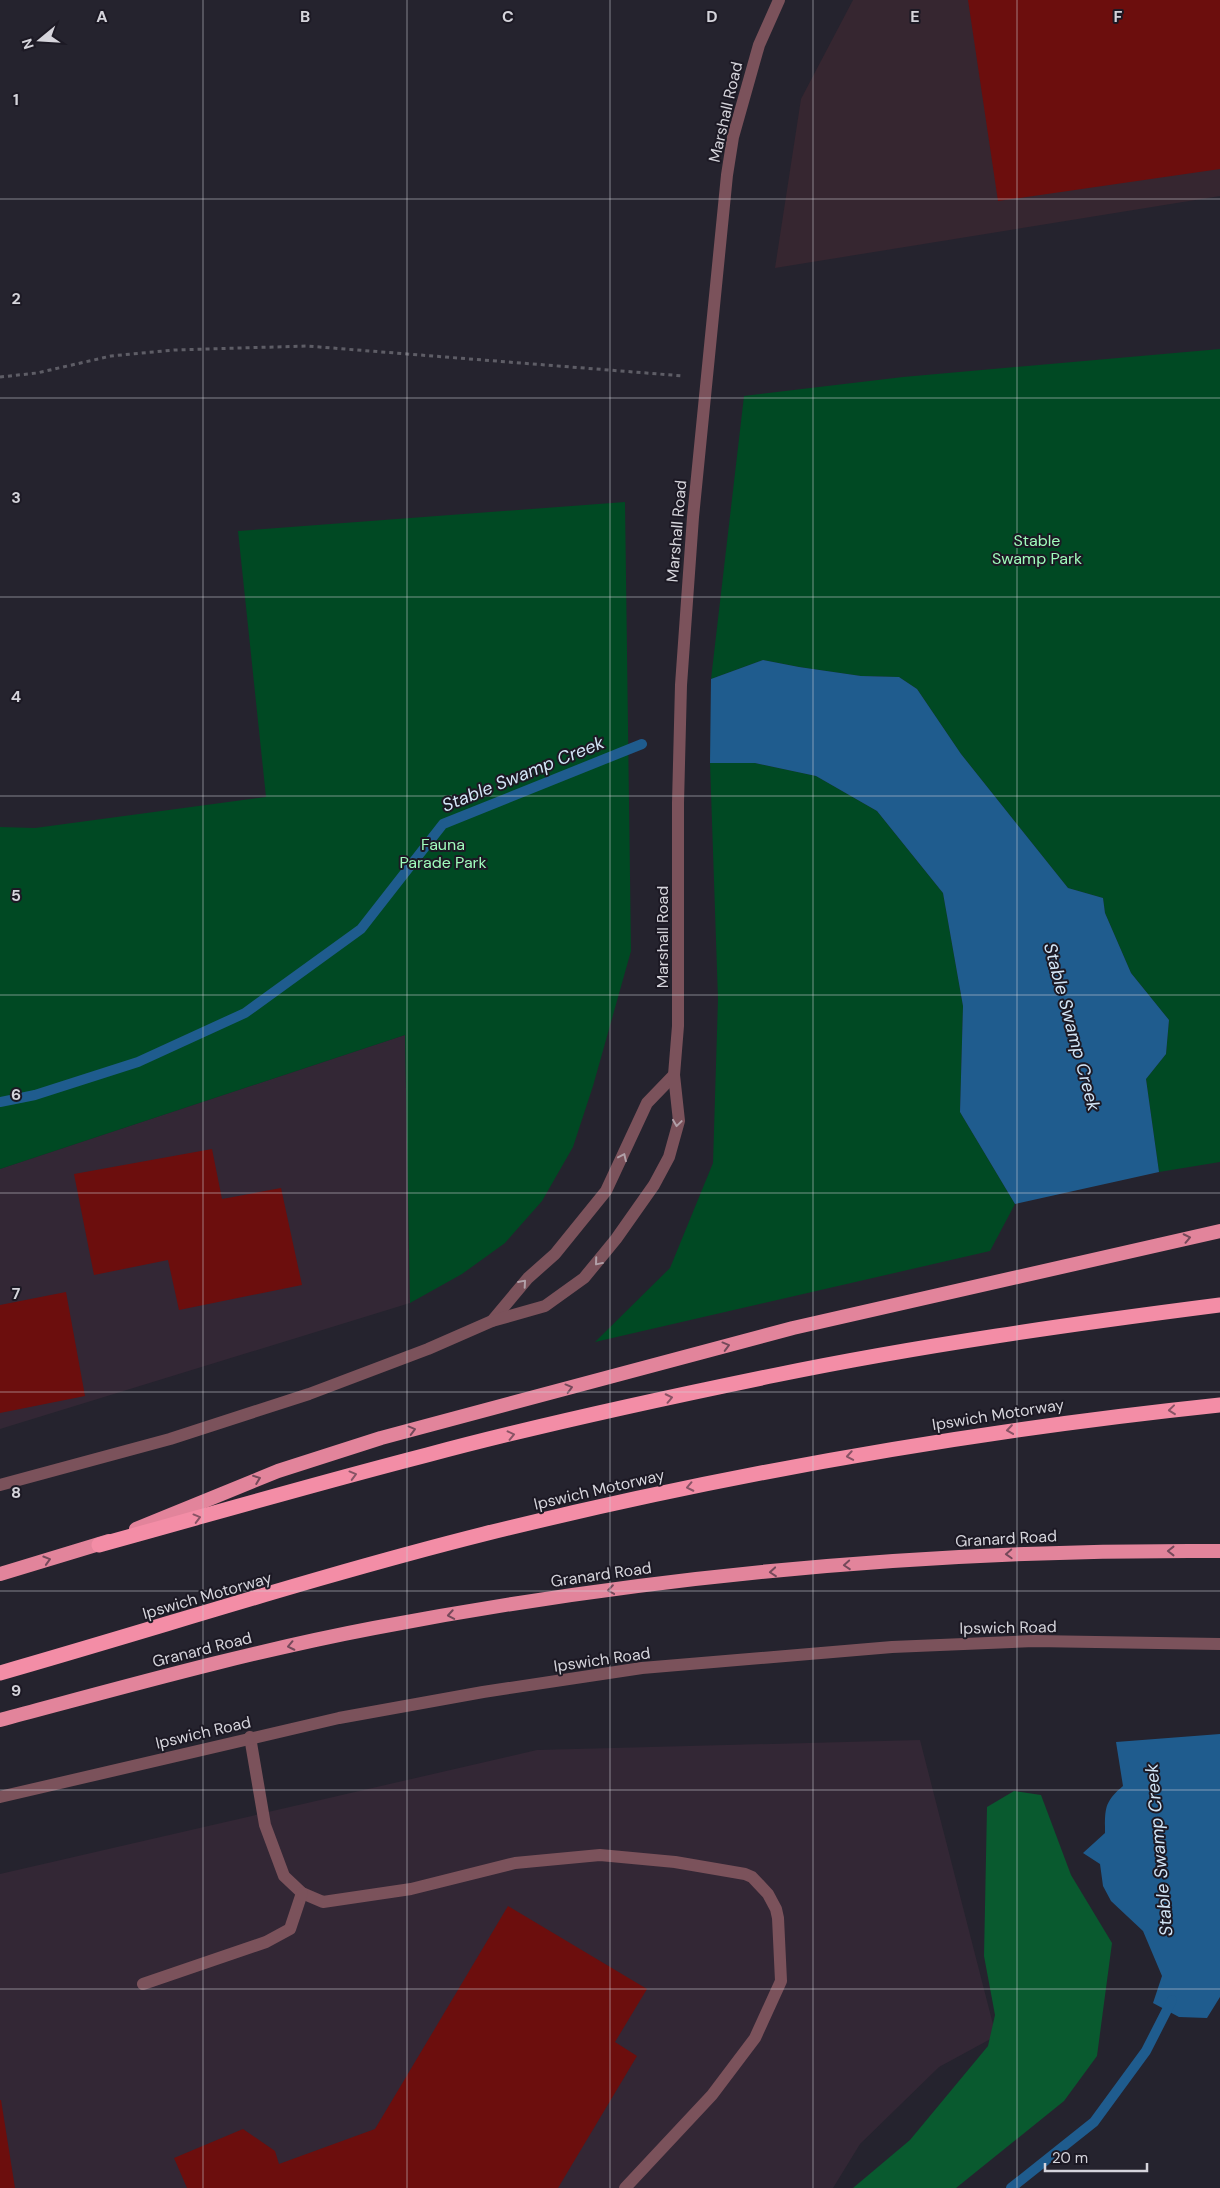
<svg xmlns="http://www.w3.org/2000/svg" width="1220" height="2188" font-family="'DM Sans',sans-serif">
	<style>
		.commercial { fill: #362630 }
		.industrial { fill: #332735 }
		.green { fill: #004923 }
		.forest { fill: #095a2f }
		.water { fill: #1f5c8e }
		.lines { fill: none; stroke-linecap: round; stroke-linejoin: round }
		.stream { stroke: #1f5c8e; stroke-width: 10 }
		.building { fill: #6c0e0d }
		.path { stroke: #5e5d66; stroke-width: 3; stroke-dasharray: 4 4; stroke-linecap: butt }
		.service { stroke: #7b525b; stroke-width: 12 }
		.minor { stroke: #7b525b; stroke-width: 12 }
		.tertiary { stroke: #7b525b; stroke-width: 12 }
		.trunk { stroke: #e2849b; stroke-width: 14 }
		.motorway { stroke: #f38da6; stroke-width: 15 }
		.oneway { stroke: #b1a0a8 }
		.oneway2 { stroke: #75495a }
		.oneway3 { stroke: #885365 }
		.grid { fill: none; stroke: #d5d4db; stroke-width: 1; stroke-opacity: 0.55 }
		.labels { text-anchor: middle; stroke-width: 4; stroke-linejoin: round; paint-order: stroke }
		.street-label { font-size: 16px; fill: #d5d4db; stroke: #1c1924 }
		.park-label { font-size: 16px; fill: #a0fcbc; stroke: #1c1924 }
		.water-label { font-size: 18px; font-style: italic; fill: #d3e6f7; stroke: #1c1924 }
		.grid-label { font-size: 16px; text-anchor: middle; font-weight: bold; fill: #d5d4db; stroke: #1c1924; stroke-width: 4; stroke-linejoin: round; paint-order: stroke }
	</style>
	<rect width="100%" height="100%" fill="#25232e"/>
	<path class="commercial" d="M853,0H1220V196L775,268L801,99Z"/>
	<g class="industrial">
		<path d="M405,1035L410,1303L0,1429V1169Z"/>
		<path d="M920,1740L996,2036L939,2067L860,2144L833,2188H0V1874L537,1750Z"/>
	</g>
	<g class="green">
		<path d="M1220,349V1162L1159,1172L1146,1079L1166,1054L1169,1020L1131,973L1105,913L1103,898L1068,888L961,754L917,689L899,677L861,676L799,667L763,660L711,679L744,396L903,377Z"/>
		<path d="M625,502L631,951L593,1086L573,1147L542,1201L505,1243L462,1274L410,1303L405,1035L0,1169V827L35,828L266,797L238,531Z"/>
		<path d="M710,763H755L816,776L877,811L943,893L963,1006L960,1112L1015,1204L990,1251L595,1342L670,1268L713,1163L718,999Z"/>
	</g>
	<path class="forest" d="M1014,1791L1041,1795L1071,1875L1112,1943L1097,2056L1064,2101L956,2188H853L910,2140L988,2046L995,2015L984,1956L987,1807Z"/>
	<g class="water">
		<path d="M763,660L799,667L861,676L899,677L917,689L961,754L1068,888L1103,898L1105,913L1131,973L1169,1020L1166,1054L1146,1079L1159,1172L1015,1204L960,1112L963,1006L943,893L877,811L816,776L755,763H710L711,679Z"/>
		<path d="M1220,1734V1997L1207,2018L1179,2017L1153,2003L1162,1976L1143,1931L1111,1901L1103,1886L1100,1864L1083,1853L1105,1833C1105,1809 1104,1802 1123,1786L1116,1742Z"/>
	</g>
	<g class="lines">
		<g class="stream">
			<path d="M0,1102L35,1095L138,1062L245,1013L361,929L443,824L642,744"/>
			<path d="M1011,2188L1094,2122L1146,2051L1172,2000"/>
		</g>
	</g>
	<g class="building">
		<path d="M968,0H1220V169L998,201Z"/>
		<path d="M212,1149L222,1199L281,1188L302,1285L179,1310L168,1260L94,1275L74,1174Z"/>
		<path d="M66,1292L85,1396L0,1413V1305Z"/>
		<path d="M508,1906L647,1989L615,2042L637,2056L558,2188H187L174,2158L243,2129L275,2151L279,2164L375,2129Z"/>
		<path d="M0,2100H1L15,2188H0Z"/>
	</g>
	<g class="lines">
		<path class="path" d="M0,377L37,373L111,356L174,350L307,346L684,376"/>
		<g class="service">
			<path d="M250,1737L265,1825L284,1876L302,1893L323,1902L411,1889L515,1863L600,1855L675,1862L745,1874L752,1877L768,1894L776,1909L778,1918L781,1981L755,2038L712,2095L625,2188"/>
			<path d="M143,1984L266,1942L290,1929L302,1893"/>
		</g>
		<path class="minor" d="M0,1797L339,1718L483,1692L642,1668L892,1647L1034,1641L1220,1644"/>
		<g class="tertiary">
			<path d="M492,1321L528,1278L555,1254L606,1191L647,1103L674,1075"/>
			<path d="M0,1485L170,1439L309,1394L428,1349L492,1321L545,1306L584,1278L616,1239L654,1185L669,1157L679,1121L674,1075L678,1026V803L681,685L693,517L727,175L733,137L759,45L779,0"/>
		</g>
		<g class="trunk">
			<path d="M136,1529L278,1471L381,1438L793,1328L1220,1231"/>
			<path d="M0,1574L109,1541"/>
			<path d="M0,1720C124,1687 248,1652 374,1628C652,1575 937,1549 1220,1551"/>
		</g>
		<g class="motorway">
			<path d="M99,1545C208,1515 318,1483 427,1455C542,1424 659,1399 776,1375C922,1345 1072,1324 1220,1305"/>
			<path d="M0,1673C161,1627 321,1575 484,1534C726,1474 972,1431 1220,1405"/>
		</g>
	</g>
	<defs><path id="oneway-chevron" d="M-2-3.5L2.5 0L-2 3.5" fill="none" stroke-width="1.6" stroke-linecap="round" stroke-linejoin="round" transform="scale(1.25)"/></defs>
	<g class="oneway">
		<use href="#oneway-chevron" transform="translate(677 1123) rotate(98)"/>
		<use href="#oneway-chevron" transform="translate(623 1157) rotate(-65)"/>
		<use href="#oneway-chevron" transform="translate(598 1262) rotate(130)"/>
		<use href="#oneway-chevron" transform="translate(523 1283) rotate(-49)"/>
	</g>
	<g class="oneway2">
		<use href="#oneway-chevron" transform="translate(1187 1238) rotate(-12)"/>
		<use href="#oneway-chevron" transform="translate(726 1346) rotate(-15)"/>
		<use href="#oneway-chevron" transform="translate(569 1388) rotate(-15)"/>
		<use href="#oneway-chevron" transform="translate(412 1430) rotate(-15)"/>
		<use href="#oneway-chevron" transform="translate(257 1479) rotate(-21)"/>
		<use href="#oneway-chevron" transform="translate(1171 1551) rotate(-180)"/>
		<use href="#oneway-chevron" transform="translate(1009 1554) rotate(177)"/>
		<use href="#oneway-chevron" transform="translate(47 1560) rotate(-17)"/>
		<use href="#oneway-chevron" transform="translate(847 1565) rotate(176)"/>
		<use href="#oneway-chevron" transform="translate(773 1572) rotate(175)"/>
		<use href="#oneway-chevron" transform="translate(611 1590) rotate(172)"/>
		<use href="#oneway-chevron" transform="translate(451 1615) rotate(170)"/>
		<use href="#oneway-chevron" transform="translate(291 1646) rotate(168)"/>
	</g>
	<g class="oneway3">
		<use href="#oneway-chevron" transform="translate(669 1398) rotate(-12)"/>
		<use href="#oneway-chevron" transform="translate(1172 1410) rotate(174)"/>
		<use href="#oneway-chevron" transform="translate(1010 1430) rotate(172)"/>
		<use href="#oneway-chevron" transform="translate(511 1435) rotate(-13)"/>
		<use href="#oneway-chevron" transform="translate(850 1456) rotate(170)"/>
		<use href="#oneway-chevron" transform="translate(353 1475) rotate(-15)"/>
		<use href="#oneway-chevron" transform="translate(690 1487) rotate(168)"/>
		<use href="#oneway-chevron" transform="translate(197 1518) rotate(-15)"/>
	</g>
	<path class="grid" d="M203,0V2188M407,0V2188M610,0V2188M813,0V2188M1017,0V2188M0,199H1220M0,398H1220M0,597H1220M0,796H1220M0,995H1220M0,1193H1220M0,1392H1220M0,1591H1220M0,1790H1220M0,1989H1220"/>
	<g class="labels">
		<g class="street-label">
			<text transform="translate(725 112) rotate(-77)" y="6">Marshall Road</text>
			<text transform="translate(676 531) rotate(-85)" y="6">Marshall Road</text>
			<text transform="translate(662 937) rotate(-90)" y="6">Marshall Road</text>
			<text transform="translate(998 1414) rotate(-9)" y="6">Ipswich Motorway</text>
			<text transform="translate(599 1489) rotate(-13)" y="6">Ipswich Motorway</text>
			<text transform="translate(1006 1538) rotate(-3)" y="6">Granard Road</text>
			<text transform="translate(601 1574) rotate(-8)" y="6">Granard Road</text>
			<text transform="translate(207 1595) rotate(-16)" y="6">Ipswich Motorway</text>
			<text transform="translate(1008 1627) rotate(-1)" y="6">Ipswich Road</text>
			<text transform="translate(202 1649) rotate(-14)" y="6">Granard Road</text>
			<text transform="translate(602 1659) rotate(-8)" y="6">Ipswich Road</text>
			<text transform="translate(203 1732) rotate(-13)" y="6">Ipswich Road</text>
		</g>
		<g class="park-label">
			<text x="1037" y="546">Stable<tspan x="1037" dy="18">Swamp Park</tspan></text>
			<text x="443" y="850">Fauna<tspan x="443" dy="18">Parade Park</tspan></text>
		</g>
		<g class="water-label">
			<text transform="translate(523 774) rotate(-22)" y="6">Stable Swamp Creek</text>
			<text transform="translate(1072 1027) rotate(75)" y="6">Stable Swamp Creek</text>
			<text transform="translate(1159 1850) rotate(-95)" y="6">Stable Swamp Creek</text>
		</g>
	</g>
	<g class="grid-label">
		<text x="102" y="22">A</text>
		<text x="305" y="22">B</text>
		<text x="508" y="22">C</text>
		<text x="712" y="22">D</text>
		<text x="915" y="22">E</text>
		<text x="1118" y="22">F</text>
		<text x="16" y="105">1</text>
		<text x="16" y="304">2</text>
		<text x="16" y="503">3</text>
		<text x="16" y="702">4</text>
		<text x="16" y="901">5</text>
		<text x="16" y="1100">6</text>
		<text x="16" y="1299">7</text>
		<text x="16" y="1498">8</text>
		<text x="16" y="1696">9</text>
	</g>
	<g transform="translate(40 40) rotate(252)" stroke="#1c1924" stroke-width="4" paint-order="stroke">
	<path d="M0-4L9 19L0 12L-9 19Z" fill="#d5d4db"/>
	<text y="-8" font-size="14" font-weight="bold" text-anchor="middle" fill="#d5d4db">N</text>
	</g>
	<path d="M1045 2163v8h102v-8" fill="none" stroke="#d5d4db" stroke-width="2.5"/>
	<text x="1052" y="2163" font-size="15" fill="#d5d4db" stroke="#1c1924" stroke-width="4" paint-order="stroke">20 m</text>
</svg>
